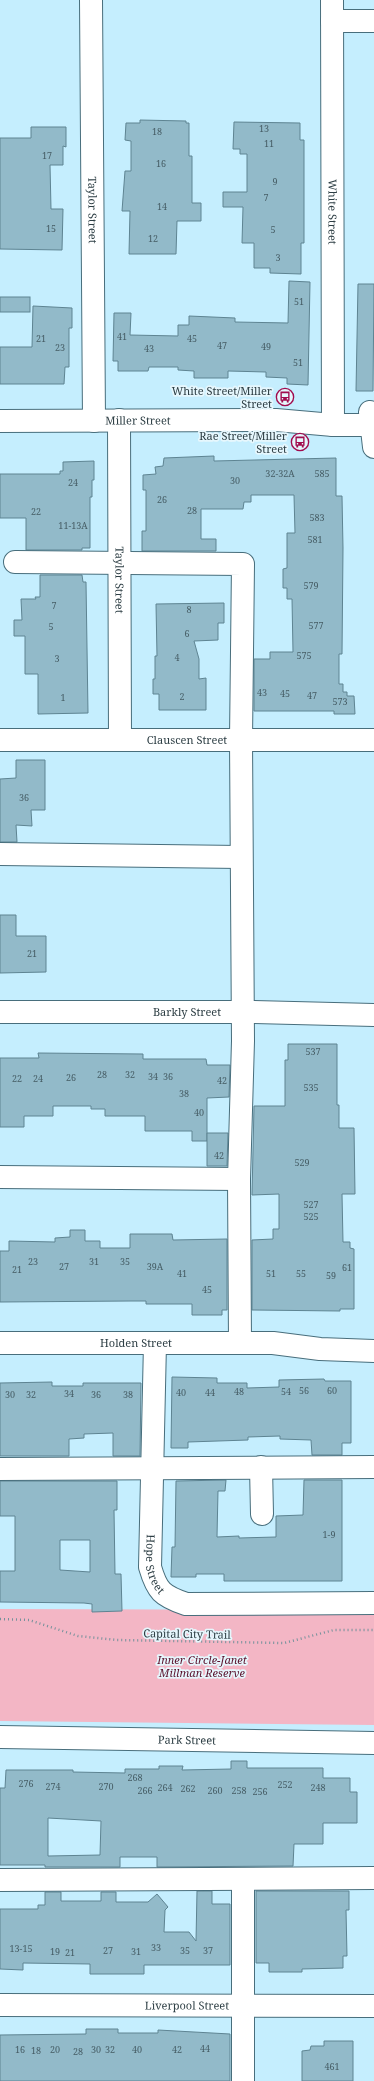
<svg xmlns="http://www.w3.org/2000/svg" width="374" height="2081" font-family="'Noto Serif',serif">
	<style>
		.green { fill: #f3b6c5 }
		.building { fill: #92bac9; stroke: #5e8492; fill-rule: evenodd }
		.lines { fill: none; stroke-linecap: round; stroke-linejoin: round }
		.minor-casing { stroke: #486e7c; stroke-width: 24 }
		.major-casing { stroke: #486e7c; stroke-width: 24 }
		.path { stroke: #74919b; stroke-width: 2.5; stroke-dasharray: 1 3; stroke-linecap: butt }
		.minor { stroke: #fff; stroke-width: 22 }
		.major { stroke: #fff; stroke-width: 22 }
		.labels { text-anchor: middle; stroke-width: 3.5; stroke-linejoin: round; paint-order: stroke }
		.number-label { font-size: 9px; fill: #465d65 }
		.street-label { font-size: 11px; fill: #2d3e44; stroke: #e6f7fd }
		.poi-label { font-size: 11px; fill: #2d3e44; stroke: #e6f7fd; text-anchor: end }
		.park-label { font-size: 11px; font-style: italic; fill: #5b122d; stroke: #e6f7fd }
	</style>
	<rect width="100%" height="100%" fill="#c5eefe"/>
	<path class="green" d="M0,1609L374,1610V1725L0,1721Z"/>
	<g class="building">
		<path d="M140,120L186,121V123H189V156H192V203H201V221H177L176,254H129L130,211H122L125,171H131V141L125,140L126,123H140Z"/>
		<path d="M234,122L300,123V140H304V243H301V274L270,273V268H254V243H242L243,207H223V192H247V154H240V149H233Z"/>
		<path d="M31,127H66V147L63,146V165H50L51,209H63L62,250L0,249V138H31Z"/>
		<path d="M289,281L310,282L308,385L287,384V378L266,377V372L228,371V378H194V371L178,370V367H149L148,371H118V361H113L114,313H131L130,335L178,336V325H189V316L235,318V322L288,323Z"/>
		<path d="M358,284H374L373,391H356Z"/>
		<rect x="0" y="297" width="30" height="15"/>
		<path d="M33,306L72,308V328H69V367H65L64,384H0V347H32Z"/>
		<path d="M214,456V461L336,458V496H342L343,548L342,654H339V684H343V692H347V696H354L355,714H334V711H254V659H270V652H293L292,599H287V588H283V569L287,568V533H295L294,495H251V502H244L243,509H201V539H216V551H142V531H146V490H143V475L156,474L155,467L163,466L164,458Z"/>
		<path d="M94,461V480H92V497H90V548H82V550H26V518H0V474H60V471H63V462Z"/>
		<path d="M40,575H82L83,582H86L88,713L38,714V674H25V636H14V620H22L21,599H36L35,597H40Z"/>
		<path d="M224,603V623H218V640L194,641L199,659V679L206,678V710H159V694H153V679H155V656H157L156,604Z"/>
		<path d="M16,760H45V810H31L32,826L16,825L17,842H0V779L16,778Z"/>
		<path d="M0,915H16V936H46V972L0,973Z"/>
		<path d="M288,1044H337V1105H339V1128H354L355,1194H342L343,1242H350V1248L354,1249V1309H340V1311L252,1310V1240L273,1239V1229H279V1194L252,1195L254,1106H285V1060H288Z"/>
		<path d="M38,1053L143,1054V1059H206L207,1065H230L229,1097L207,1098V1141H192V1131H145V1116H105V1109H91V1106H53V1116H24V1127H0V1058H39Z"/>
		<path d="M207,1133H228L227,1166H207Z"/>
		<path d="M70,1230H85V1241H100V1248H130V1234H172L173,1240L227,1239V1310H222V1315H192V1304H146V1301H131L0,1302V1251H9V1241L55,1242V1238L70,1237Z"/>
		<path d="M172,1377L217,1378V1383H247V1388L279,1387V1380L324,1379L325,1381H351V1443H342V1455H312L311,1440L280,1439V1436L248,1437V1440L188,1442V1448H171Z"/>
		<path d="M52,1382V1386H83V1383H141L140,1456H113V1433L84,1434V1438L69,1439V1456H0V1383Z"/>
		<path d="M226,1480L225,1491H218L217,1537L239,1536V1538L276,1537V1516L303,1515L304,1480H342V1581H224V1574H196V1577H171L172,1547H175L176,1481Z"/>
		<path d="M0,1481H117V1510H114L115,1574H121L122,1611L92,1612V1604L84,1603L0,1602V1571H15V1516H0ZM60,1540H90V1572L60,1570Z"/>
		<path d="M231,1761H247V1768H323V1778H350V1792H357V1823H323V1844H294L293,1866L157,1867V1857H120V1867H45V1865H0V1788H5L6,1770H73V1772L125,1773V1769H159V1766H183L182,1770L231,1769ZM48,1818L101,1821L100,1855L48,1856Z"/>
		<path d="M197,1891H212V1904H230V1965H144V1974H90V1964L23,1963V1970L0,1969V1909H38V1905H45V1892H61V1901H101V1892H116V1902H148L157,1894L168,1907L165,1910L164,1932H189L196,1941Z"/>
		<path d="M256,1891H349V1910H346L347,1956H343V1968L302,1969V1972H269V1963H256Z"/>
		<path d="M86,2029H118V2033H158V2030L230,2034V2081H0V2035L86,2034Z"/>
		<path d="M324,2041H353V2081H302V2051L310,2050L311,2046H324Z"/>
	</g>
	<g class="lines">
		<defs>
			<g id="minor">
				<path id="s1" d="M91,0L94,421"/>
				<path id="s2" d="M332,0L333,425"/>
				<path d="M332,21H374"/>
				<path d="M370,412L374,447"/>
				<path id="s3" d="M119,420L120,739"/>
				<path id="s4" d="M0,421L276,420L333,425H374"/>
				<path d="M15,562L243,564L241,739L243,1041L239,1179L240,1343"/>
				<path id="s5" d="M0,740H374"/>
				<path d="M0,854L240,857"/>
				<path id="s6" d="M0,1012H254L374,1015"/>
				<path d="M0,1177L239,1179"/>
				<path id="s7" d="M155,1343L150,1567C157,1591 162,1596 186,1604L374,1603"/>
				<path d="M261,1467L262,1514"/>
				<path d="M0,1469L374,1467"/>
				<path id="s8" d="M0,1737L374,1743"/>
				<path d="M0,1880L374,1878"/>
				<path id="s9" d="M0,2005L374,2006"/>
				<path d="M243,2081V1879"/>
			</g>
			<g id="major">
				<path id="s10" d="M0,1343H273L320,1349L374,1351"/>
			</g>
		</defs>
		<use href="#minor" class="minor-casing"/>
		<use href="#major" class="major-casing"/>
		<path class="path" d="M0,1619L29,1620L78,1636L117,1640L284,1643L334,1630H374"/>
		<use href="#minor" class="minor"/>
		<use href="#major" class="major"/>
	</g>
	<defs>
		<symbol id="bus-ring" viewBox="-11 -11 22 22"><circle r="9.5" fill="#e6f7fd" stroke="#a10c4e" stroke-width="1.5"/><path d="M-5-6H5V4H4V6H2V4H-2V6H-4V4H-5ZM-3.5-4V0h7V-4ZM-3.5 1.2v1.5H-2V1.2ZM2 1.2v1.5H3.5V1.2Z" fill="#a10c4e"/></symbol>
	</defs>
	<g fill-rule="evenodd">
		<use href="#bus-ring" x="275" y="387" width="20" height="20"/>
		<use href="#bus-ring" x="290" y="432" width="20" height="20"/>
	</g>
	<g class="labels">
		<g class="number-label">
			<text x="264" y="132">13</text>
			<text x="157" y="135">18</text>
			<text x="269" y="147">11</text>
			<text x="47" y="159">17</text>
			<text x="161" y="167">16</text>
			<text x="275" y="185">9</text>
			<text x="266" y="201">7</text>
			<text x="162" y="210">14</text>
			<text x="51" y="232">15</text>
			<text x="273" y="233">5</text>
			<text x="153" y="242">12</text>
			<text x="278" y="261">3</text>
			<text x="299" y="305">51</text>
			<text x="122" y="340">41</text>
			<text x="41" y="342">21</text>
			<text x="192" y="342">45</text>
			<text x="222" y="349">47</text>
			<text x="266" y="350">49</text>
			<text x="60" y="351">23</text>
			<text x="149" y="352">43</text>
			<text x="298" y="366">51</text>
			<text x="280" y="477">32-32A</text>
			<text x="322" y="477">585</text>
			<text x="235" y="484">30</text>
			<text x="73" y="486">24</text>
			<text x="162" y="503">26</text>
			<text x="192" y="514">28</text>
			<text x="36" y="515">22</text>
			<text x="317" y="521">583</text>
			<text x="73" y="529">11-13A</text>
			<text x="315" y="543">581</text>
			<text x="311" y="589">579</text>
			<text x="54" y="609">7</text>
			<text x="189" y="613">8</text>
			<text x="316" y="629">577</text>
			<text x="51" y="630">5</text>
			<text x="187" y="637">6</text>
			<text x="304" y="659">575</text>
			<text x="177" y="661">4</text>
			<text x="57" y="662">3</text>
			<text x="262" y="696">43</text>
			<text x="285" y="697">45</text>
			<text x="312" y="699">47</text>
			<text x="182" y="700">2</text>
			<text x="63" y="701">1</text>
			<text x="340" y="705">573</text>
			<text x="24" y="801">36</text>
			<text x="32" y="957">21</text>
			<text x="313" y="1055">537</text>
			<text x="102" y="1078">28</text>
			<text x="130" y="1078">32</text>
			<text x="153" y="1080">34</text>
			<text x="168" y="1080">36</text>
			<text x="71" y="1081">26</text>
			<text x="17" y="1082">22</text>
			<text x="38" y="1082">24</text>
			<text x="222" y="1084">42</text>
			<text x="311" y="1091">535</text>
			<text x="184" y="1097">38</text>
			<text x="199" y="1116">40</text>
			<text x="219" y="1159">42</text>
			<text x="302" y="1166">529</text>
			<text x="311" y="1208">527</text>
			<text x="311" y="1220">525</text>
			<text x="33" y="1265">23</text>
			<text x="94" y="1265">31</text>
			<text x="125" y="1265">35</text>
			<text x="64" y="1270">27</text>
			<text x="155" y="1270">39A</text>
			<text x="347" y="1271">61</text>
			<text x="17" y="1273">21</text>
			<text x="182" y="1277">41</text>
			<text x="271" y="1277">51</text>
			<text x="301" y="1277">55</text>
			<text x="331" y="1279">59</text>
			<text x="207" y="1293">45</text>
			<text x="304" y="1394">56</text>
			<text x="332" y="1394">60</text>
			<text x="239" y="1395">48</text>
			<text x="286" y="1395">54</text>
			<text x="181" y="1396">40</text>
			<text x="210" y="1396">44</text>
			<text x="69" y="1397">34</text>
			<text x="10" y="1398">30</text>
			<text x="31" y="1398">32</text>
			<text x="96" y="1398">36</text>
			<text x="128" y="1398">38</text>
			<text x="329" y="1538">1-9</text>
			<text x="135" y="1781">268</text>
			<text x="26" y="1787">276</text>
			<text x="285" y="1788">252</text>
			<text x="53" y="1790">274</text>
			<text x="106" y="1790">270</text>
			<text x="165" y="1791">264</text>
			<text x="318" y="1791">248</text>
			<text x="188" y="1792">262</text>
			<text x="145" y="1794">266</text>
			<text x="215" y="1794">260</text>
			<text x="239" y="1794">258</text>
			<text x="260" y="1795">256</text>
			<text x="156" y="1951">33</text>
			<text x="21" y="1952">13-15</text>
			<text x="108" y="1954">27</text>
			<text x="185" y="1954">35</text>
			<text x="208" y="1954">37</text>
			<text x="55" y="1955">19</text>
			<text x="136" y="1955">31</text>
			<text x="70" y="1956">21</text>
			<text x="205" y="2052">44</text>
			<text x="20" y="2053">16</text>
			<text x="55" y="2053">20</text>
			<text x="96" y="2053">30</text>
			<text x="110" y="2053">32</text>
			<text x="137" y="2053">40</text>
			<text x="177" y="2053">42</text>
			<text x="36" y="2054">18</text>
			<text x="78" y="2055">28</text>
			<text x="332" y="2070">461</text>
		</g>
		<g class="street-label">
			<text dy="4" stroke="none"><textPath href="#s1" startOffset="210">Taylor Street</textPath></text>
			<text dy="4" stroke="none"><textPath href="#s2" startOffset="212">White Street</textPath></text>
			<text dy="4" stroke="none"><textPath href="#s4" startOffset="138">Miller Street</textPath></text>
			<text dy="4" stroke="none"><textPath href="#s3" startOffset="160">Taylor Street</textPath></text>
			<text dy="4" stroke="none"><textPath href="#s5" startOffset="187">Clauscen Street</textPath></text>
			<text dy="4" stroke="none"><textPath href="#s6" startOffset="187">Barkly Street</textPath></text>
			<text dy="4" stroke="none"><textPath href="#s10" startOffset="136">Holden Street</textPath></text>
			<text dy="4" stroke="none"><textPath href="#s7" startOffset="222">Hope Street</textPath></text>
			<text transform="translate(187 1634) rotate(1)" y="4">Capital City Trail</text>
			<text dy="4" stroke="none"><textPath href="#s8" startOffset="187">Park Street</textPath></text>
			<text dy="4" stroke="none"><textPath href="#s9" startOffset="187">Liverpool Street</textPath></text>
		</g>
		<g class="poi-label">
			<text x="272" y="395">White Street/Miller<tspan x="272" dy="13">Street</tspan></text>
			<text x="287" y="440">Rae Street/Miller<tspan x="287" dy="13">Street</tspan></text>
		</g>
		<g class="park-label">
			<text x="202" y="1664">Inner Circle-Janet<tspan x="202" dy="13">Millman Reserve</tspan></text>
		</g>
	</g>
</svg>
